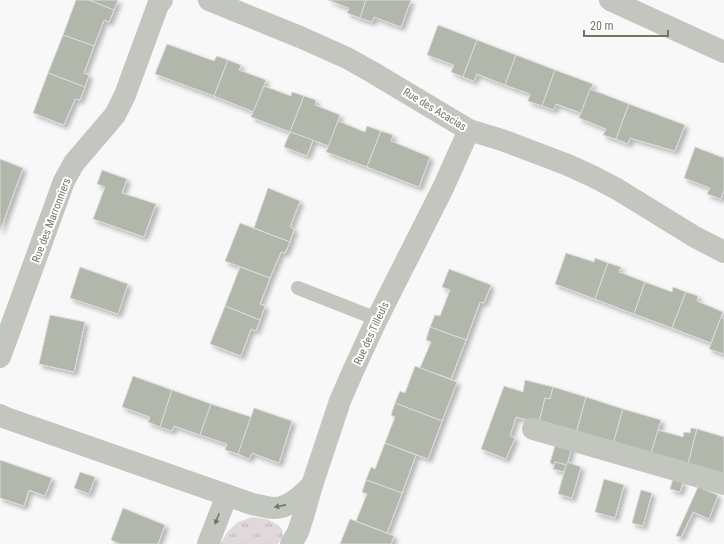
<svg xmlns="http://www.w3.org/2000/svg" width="724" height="544" font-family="'Roboto Condensed',sans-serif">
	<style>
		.grass { fill: url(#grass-tufts) }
		.building { fill: #b1b7ab; stroke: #dbdadb; filter: url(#shadow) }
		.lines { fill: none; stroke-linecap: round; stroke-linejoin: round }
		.lane { stroke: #c2c6bf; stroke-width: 14 }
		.street { stroke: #c2c6bf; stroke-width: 22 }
		.oneway { fill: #6e7963 }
		.labels { text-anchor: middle; stroke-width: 4; stroke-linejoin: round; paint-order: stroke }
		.street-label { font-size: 11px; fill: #6e7963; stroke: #fff }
	</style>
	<defs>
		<pattern id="grass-tufts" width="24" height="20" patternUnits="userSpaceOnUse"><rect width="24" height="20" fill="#e0d9db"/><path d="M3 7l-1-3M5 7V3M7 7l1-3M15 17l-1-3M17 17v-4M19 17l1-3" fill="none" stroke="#bab5b5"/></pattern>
		<filter id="shadow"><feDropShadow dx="3.5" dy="3.5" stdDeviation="2" flood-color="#0004"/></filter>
	</defs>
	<rect width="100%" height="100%" fill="#f9f8f9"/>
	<path class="grass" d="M252,517L267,519L278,525L282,529L283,536L278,544H220L227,532L238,522Z"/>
	<g class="building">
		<path d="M76,0H89L114,10L109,22L104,20L94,46L63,35Z"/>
		<path d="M89,0H118L114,10Z"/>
		<path d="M328,0H366L360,18L347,13L349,8Z"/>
		<path d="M366,0H411L401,27L374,17L372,22L360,18Z"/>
		<path d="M438,25L477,40L463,77L451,72L454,65L427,55Z"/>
		<path d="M63,35L94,46L84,73L89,75L85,87L48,73Z"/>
		<path d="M477,40L516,55L505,85L477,74L474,81L463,77Z"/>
		<path d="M167,44L214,61L217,56L228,60L214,96L155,74Z"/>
		<path d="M516,55L555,70L542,106L528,101L530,94L505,85Z"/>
		<path d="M228,60L241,65L239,70L266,80L254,112L214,96Z"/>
		<path d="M555,70L593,84L581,113L556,104L554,110L542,106Z"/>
		<path d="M48,73L85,87L80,100L75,99L64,125L33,113Z"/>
		<path d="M264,86L291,96L292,92L304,96L290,132L251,117Z"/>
		<path d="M590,89L629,104L616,139L603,135L606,129L579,118Z"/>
		<path d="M304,96L316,100L315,105L340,115L329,146L290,132Z"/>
		<path d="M629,104L685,125L675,151L630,138L628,144L616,139Z"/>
		<path d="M338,121L365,132L367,126L381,131L367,167L326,152Z"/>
		<path d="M381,131L393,135L391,141L430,157L419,187L367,167Z"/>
		<path d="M290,132L313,140L307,156L284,147Z"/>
		<path d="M695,147L724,158V190L721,199L707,194L710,188L684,178Z"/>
		<path d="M0,159L23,168L0,231Z"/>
		<path d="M102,170L127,179L122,193L156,204L144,237L93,219L105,187L97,184Z"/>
		<path d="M268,188L300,201L290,227L294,229L290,242L254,228Z"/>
		<path d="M240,223L290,242L285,253L281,252L270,278L225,261Z"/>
		<path d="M566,253L594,262L595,258L608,263L595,299L555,284Z"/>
		<path d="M608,263L621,267L619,272L645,282L634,314L595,299Z"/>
		<path d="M80,267L128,284L118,314L70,298Z"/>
		<path d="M240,267L270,278L260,304L265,306L260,320L225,306Z"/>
		<path d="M449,269L491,285L484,303L480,302L466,340L430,327L435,315L440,316L450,290L442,287Z"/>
		<path d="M645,282L672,292L673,287L686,292L672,328L634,314Z"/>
		<path d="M686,292L698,296L697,301L723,312L711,343L672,328Z"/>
		<path d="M225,306L260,320L256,331L251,329L241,356L210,344Z"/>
		<path d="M50,315L85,322L74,372L39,364Z"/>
		<path d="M721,317L724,319V354L709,349Z"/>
		<path d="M430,327L466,340L451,379L420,368L431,342L426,340Z"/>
		<path d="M415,366L457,382L442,421L395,403L400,391L405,393Z"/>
		<path d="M133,376L172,390L160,427L148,422L150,417L122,407Z"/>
		<path d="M525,380L553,387L550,399L545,398L539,423L516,417L510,436L515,438L506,459L481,449L504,386L523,392Z"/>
		<path d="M553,387L586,397L576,434L539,423L545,398L550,399Z"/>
		<path d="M172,390L211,404L200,435L174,426L172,431L160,427Z"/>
		<path d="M586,397L623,409L613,444L576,434Z"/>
		<path d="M395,403L442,421L428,459L385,443L395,417L391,415Z"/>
		<path d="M211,404L251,417L238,454L225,450L227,444L200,435Z"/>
		<path d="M254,408L292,421L279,463L252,453L249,459L238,454Z"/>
		<path d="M623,409L661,420L651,454L613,444Z"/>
		<path d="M691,428L697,429L688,464L651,454L658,430L683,437L684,432L690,433Z"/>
		<path d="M697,429L724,437V474L688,464Z"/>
		<path d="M556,442L572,446L567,465L555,462L554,465L550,463Z"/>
		<path d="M385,443L416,455L402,493L366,480L371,467L375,469Z"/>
		<path d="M0,460L52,478L45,496L29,490L24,506L0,498Z"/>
		<path d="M555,462L567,465L564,472L553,469Z"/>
		<path d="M567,462L581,467L572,498L558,494Z"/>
		<path d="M80,472L95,477L89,494L74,488Z"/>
		<path d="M604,479L624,485L615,518L595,512Z"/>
		<path d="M673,479L683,482L680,492L670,489Z"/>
		<path d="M366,480L402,493L387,533L356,521L367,494L362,492Z"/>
		<path d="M698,487L718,495L709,519L693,512L681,537L676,536Z"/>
		<path d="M641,490L652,493L643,526L632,523Z"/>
		<path d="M123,508L165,525L158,544H120L111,540Z"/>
		<path d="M350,519L394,536L391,544H340Z"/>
	</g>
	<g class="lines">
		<path class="lane" d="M298,288L377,319"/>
		<g class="street">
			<path d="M209,0L300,37L347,58L372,72L469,130L502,140L568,165L594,177L617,189L695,237L724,252"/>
			<path d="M610,0L724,52"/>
			<path d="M0,357L64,181L74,163L115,115L125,95L158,5L162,0"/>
			<path d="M0,415L3,417L252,504C259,505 267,508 274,508C289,508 302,495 312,485"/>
			<path d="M533,429L724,484"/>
			<path d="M208,544L227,495"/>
			<path d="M291,544L298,532L303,517L312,485L340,401L353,371L377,319L443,188L469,130"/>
		</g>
	</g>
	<defs><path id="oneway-solid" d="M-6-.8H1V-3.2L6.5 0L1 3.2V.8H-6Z"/></defs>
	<g class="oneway">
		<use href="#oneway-solid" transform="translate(280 506) rotate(169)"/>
		<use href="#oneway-solid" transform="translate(217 519) rotate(111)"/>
	</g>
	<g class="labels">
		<g class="street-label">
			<text transform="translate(435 109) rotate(31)" y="4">Rue des Acacias</text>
			<text transform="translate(51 220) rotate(-69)" y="4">Rue des Marronniers</text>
			<text transform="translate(371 333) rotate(-65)" y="4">Rue des Tilleuls</text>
		</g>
	</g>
	<path d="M584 30v6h84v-6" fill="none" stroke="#6e7963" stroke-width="2"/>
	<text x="590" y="30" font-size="12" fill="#6e7963" stroke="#ffffff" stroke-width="3" paint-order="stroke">20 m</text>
</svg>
